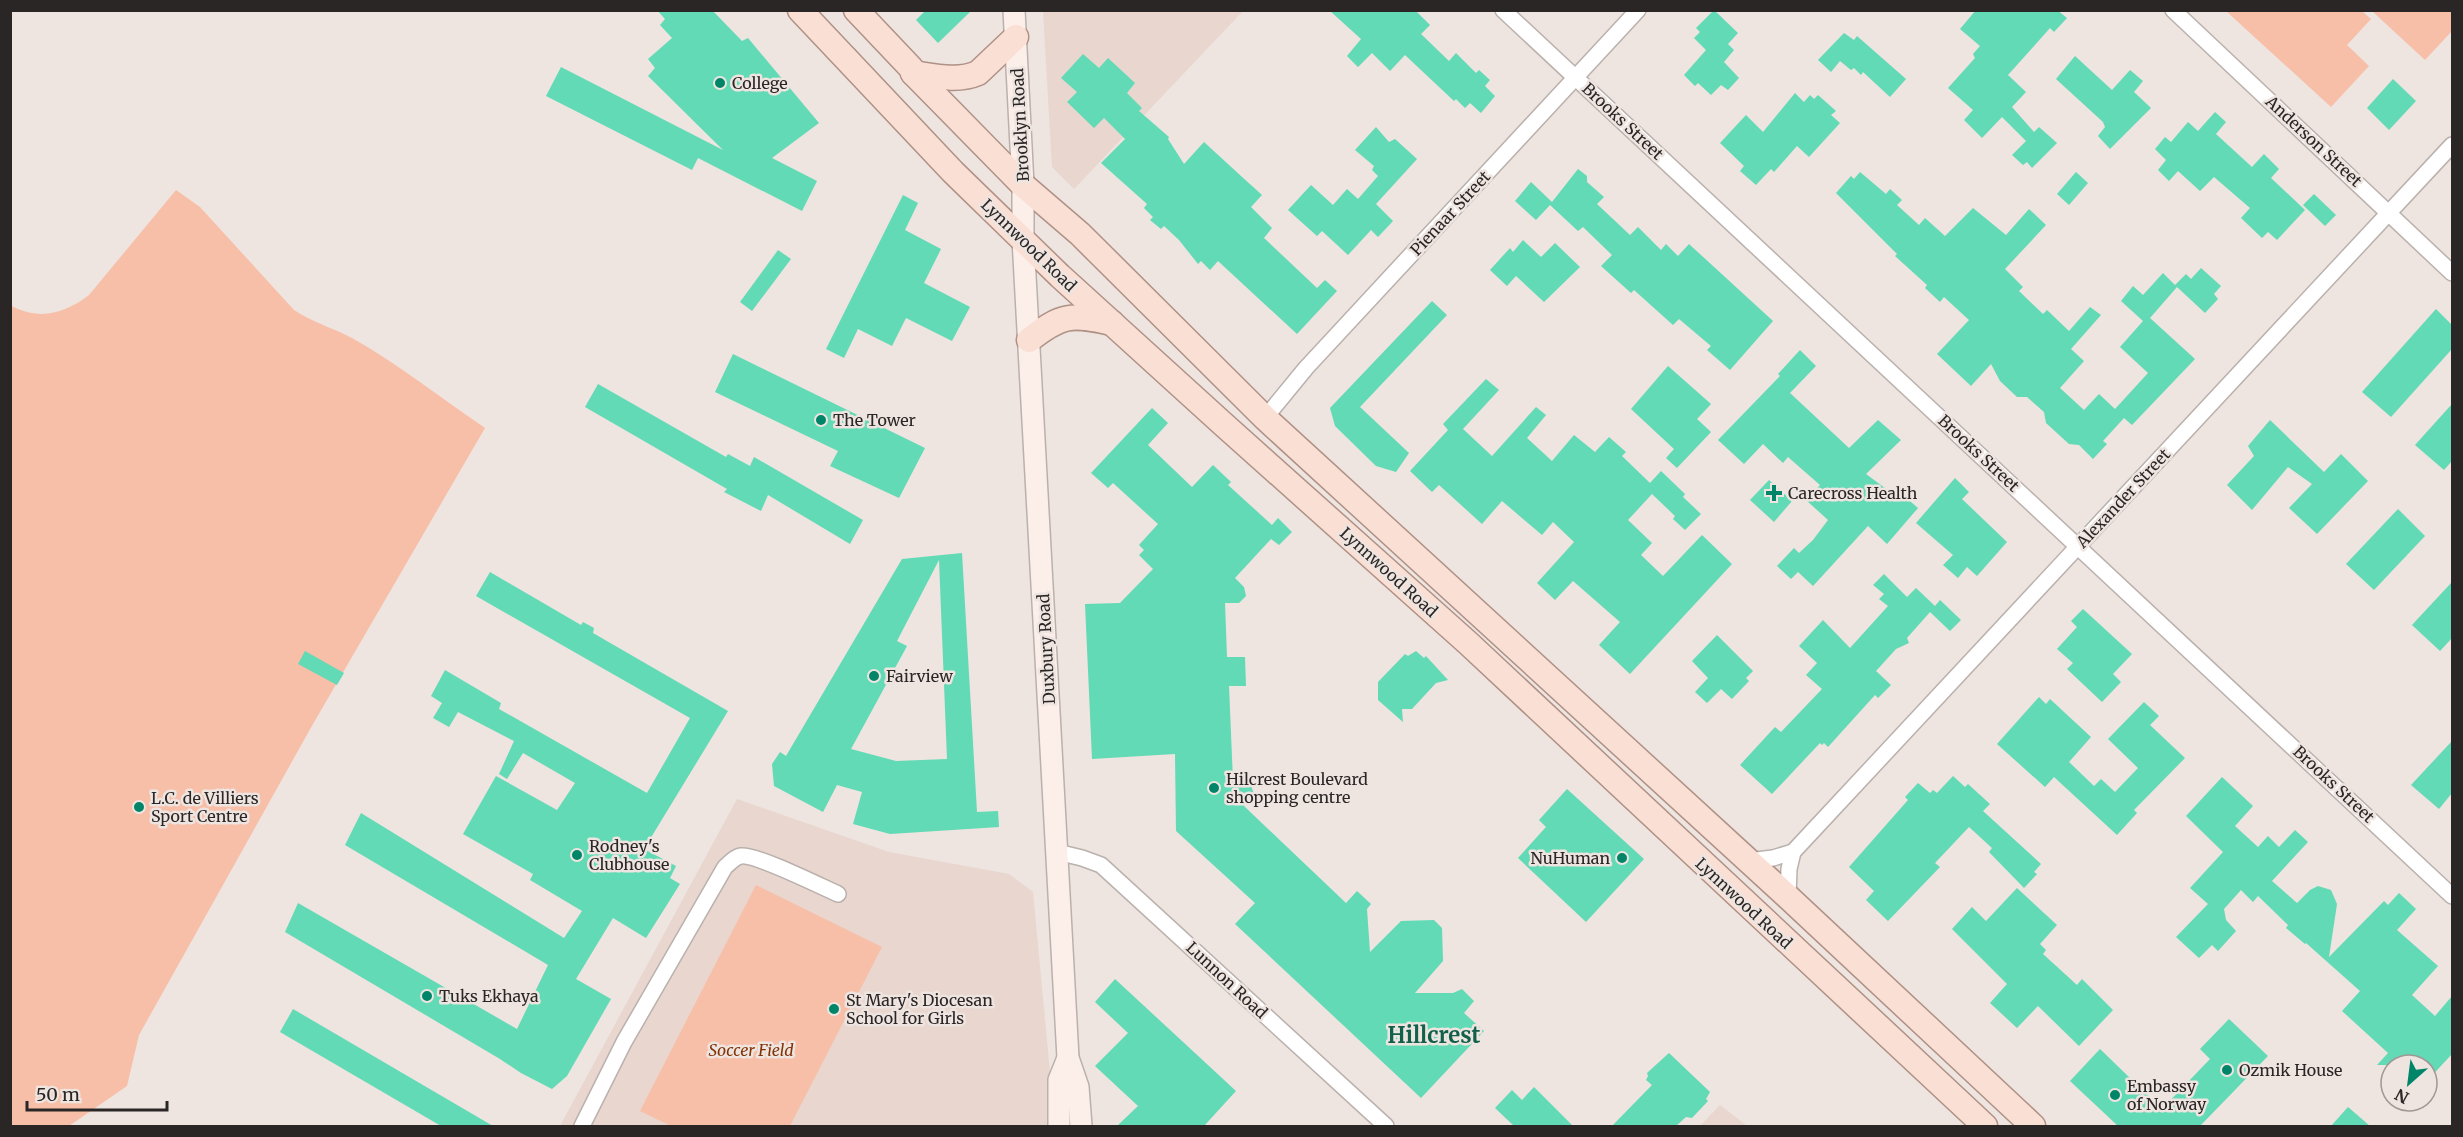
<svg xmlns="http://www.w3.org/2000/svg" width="2463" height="1137" font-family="Merriweather,serif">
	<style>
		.built { fill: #e8d6cf }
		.green { fill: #f7bfa8 }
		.building { fill: #61dab5; fill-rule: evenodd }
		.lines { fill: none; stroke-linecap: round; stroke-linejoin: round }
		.minor-casing { stroke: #bab1ad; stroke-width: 18 }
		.secondary-casing { stroke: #bab1ad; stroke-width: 24 }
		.primary-casing { stroke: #af9185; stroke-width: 27 }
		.minor { stroke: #fff; stroke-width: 15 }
		.secondary { stroke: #fcefea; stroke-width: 21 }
		.primary { stroke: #fadfd5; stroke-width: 24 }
		.poi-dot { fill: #008568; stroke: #eee4e0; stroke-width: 2 }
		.labels { text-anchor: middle; stroke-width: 5; stroke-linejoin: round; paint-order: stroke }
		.poi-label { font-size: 16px; fill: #2a2625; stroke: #eee4e0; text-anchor: start }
		.street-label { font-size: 16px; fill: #2a2625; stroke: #eee4e0 }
		.park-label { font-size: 16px; font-style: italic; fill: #833205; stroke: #eee4e0 }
		.district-label { font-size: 22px; font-weight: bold; fill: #11604b; stroke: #eee4e0 }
	</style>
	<rect width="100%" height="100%" fill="#eee4e0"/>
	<g class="built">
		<path d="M1043,11H1243L1074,189L1052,167Z"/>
		<path d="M737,799L889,852L1009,874L1033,892L1055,1126H560Z"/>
		<path d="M1720,1105L1747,1126H1700Z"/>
	</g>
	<g class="green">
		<path d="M2226,11H2362L2371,19L2347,45L2369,66L2331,107Z"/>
		<path d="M2372,11H2452V31L2425,60Z"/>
		<path d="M176,190L200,207L294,310C312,322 333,328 352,338C398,364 441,398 485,428L313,724L139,1035L127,1086L69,1126H11L10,305C39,321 64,314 89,295Z"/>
		<path d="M756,885L882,947L790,1126H671L640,1111Z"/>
	</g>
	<g class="building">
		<path d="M657,10H712L742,41L748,38L819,123L772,158L817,181L802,211L698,158L692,170L546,96L561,67L723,150L648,76L655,68L648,59L672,38L660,25L665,19Z"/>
		<path d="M926,10H972L938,43L916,20Z"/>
		<path d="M1329,10H1415L1430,25L1421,34L1449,61L1456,53L1476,73L1479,70L1490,80L1485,86L1495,96L1481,113L1470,103L1465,108L1456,99L1454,101L1405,55L1390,71L1372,53L1358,67L1347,56L1361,39Z"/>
		<path d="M1714,10L1738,33L1728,44L1734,50L1724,62L1739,78L1728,90L1721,85L1711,95L1698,83L1695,86L1684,75L1706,50L1694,38L1700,32L1696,28Z"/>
		<path d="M1976,10H2057L2067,18L2054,32L2050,28L2008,75L2026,92L2012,107L2034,132L2039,127L2057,143L2032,168L2027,162L2023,165L2012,155L2026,141L2002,117L1982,138L1964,120L1973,110L1948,88L1975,58L1973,54L1980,46L1960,29Z"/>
		<path d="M1844,33L1854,40L1857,36L1906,79L1890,97L1863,72L1861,75L1854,68L1851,70L1840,61L1831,72L1818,60Z"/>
		<path d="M1083,54L1099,68L1108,58L1135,83L1127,93L1142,108L1139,111L1169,137L1168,139L1184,164L1204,142L1241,176L1262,195L1251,207L1272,228L1264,238L1317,288L1325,280L1337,291L1297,334L1218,261L1210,270L1201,261L1198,264L1179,240L1164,226L1161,229L1150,220L1153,217L1144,208L1147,204L1101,163L1125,139L1104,118L1094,128L1067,102L1077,92L1061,78Z"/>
		<path d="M2075,56L2112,90L2130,70L2143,81L2134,92L2151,108L2110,149L2098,136L2105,127L2103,122L2056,79Z"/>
		<path d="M2393,79L2416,101L2389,130L2367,108Z"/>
		<path d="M1795,93L1804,102L1810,95L1814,99L1818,95L1836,111L1831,115L1840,123L1809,157L1797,146L1774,172L1771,169L1756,185L1740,171L1744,166L1720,143L1746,115L1763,132Z"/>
		<path d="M2215,112L2226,122L2216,134L2252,167L2264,154L2279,169L2271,178L2305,210L2277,240L2268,232L2262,238L2241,218L2250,208L2214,177L2200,191L2178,171L2169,181L2158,170L2166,160L2155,149L2165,137L2171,142L2188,122L2198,131Z"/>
		<path d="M1376,127L1389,142L1395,139L1417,159L1376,204L1393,221L1378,237L1371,230L1348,255L1322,231L1317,236L1288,210L1311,185L1333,205L1347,189L1358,199L1378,176L1372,170L1374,166L1355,150Z"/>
		<path d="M1578,169L1587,176V182L1604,197L1597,204L1630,235L1638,227L1661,250L1666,244L1678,256L1689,244L1773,321L1730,370L1707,350L1711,346L1679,319L1673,325L1634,290L1631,293L1601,266L1612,255L1583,227L1578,231L1550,205L1536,220L1515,201L1531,182L1552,202Z"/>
		<path d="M1860,172L1886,194L1890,189L1902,200L1897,205L1919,225L1925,218L1945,236L1973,208L2006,235L2029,209L2046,225L2005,269L2023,287L2019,291L2043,314L2047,310L2069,331L2090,307L2101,315L2071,349L2084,361L2060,388L2084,410L2099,394L2115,409L2148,373L2120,347L2143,321L2121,301L2133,286L2143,295L2163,273L2175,285L2186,274L2191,279L2201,268L2221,286L2214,294L2218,299L2205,313L2177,287L2150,318L2195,359L2132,425L2124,418L2103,441L2107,444L2093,459L2079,445L2069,444L2046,423L2044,412L2027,397H2017L2000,381L1991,364L1971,386L1937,354L1969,320L1944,297L1940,302L1925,288L1927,285L1895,256L1897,254L1836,193L1851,176L1854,179Z"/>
		<path d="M2076,172L2088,183L2069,205L2057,194Z"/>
		<path d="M2314,194L2336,215L2325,226L2303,205Z"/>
		<path d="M903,195L918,203L905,230L941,249L924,283L970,307L952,341L906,318L892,346L858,329L844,358L826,349Z"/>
		<path d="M1523,240L1541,257L1555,243L1580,267L1544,302L1516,276L1507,286L1490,270L1510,248L1513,252Z"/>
		<path d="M778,250L791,259L752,311L740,302Z"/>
		<path d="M1432,301L1447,315L1360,407L1409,453L1396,472L1376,466L1335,426L1330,408Z"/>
		<path d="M2436,309L2452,325V349L2391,417L2362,392Z"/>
		<path d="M1800,350L1816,366L1790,393L1849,448L1878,420L1901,440L1866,474L1893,494L1897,490L1918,508L1887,544L1868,526L1813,586L1798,572L1791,579L1777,566L1794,548L1799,553L1813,540L1828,520L1806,500L1820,485L1788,457L1783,463L1763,444L1744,464L1718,440L1780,376L1778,374Z"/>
		<path d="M733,354L925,448L899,498L830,466L838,451L715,392Z"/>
		<path d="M1668,366L1711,404L1697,419L1711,432L1677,468L1666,458L1674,449L1631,409Z"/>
		<path d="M1486,379L1499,390L1463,429L1492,456L1536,407L1546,415L1527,438L1552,461L1574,435L1595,452L1609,437L1626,452L1622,456L1650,483L1661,471L1685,494L1683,497L1701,514L1685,530L1673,519L1675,516L1652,494L1628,520L1652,543L1641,555L1663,576L1702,535L1732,564L1630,674L1599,645L1620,622L1573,581L1555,600L1537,583L1574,542L1553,522L1542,535L1502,501L1482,524L1439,485L1432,492L1410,471L1448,430L1443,424Z"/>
		<path d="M598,384L726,457L728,454L750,466L754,457L863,520L850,544L768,495L761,511L724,492L727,489L585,407Z"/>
		<path d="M2452,404V461L2444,470L2415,445Z"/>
		<path d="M1152,408L1168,423L1148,445L1192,487L1213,465L1231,482L1228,485L1272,525L1278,518L1292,532L1279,545L1271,539L1235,578L1244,587L1246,596L1239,603H1225L1227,657H1245L1246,686H1229L1233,781L1250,783L1254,794L1244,806L1346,903L1357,891L1371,904L1367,909L1370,952L1401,921L1434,920L1442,928L1443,961L1415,993H1453L1462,989L1474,1001L1464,1013L1484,1031L1421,1098L1235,924L1255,903L1176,831L1175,754L1092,759L1085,604L1120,603L1153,569L1139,555L1144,550L1139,545L1158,524L1113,483L1108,488L1091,473Z"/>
		<path d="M2270,420L2324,472L2341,454L2368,481L2317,534L2289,508L2312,484L2288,467L2252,510L2227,485L2254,456L2248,446Z"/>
		<path d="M1955,478L1969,492L1962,499L2007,542L1977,576L1967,567L1958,578L1943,565L1953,555L1916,523Z"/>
		<path d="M1769,480L1792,501L1774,522L1750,500Z"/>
		<path d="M2398,509L2425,536L2374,590L2346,564Z"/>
		<path d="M962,553L977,812L998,811L999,827L890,834L853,824L862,792L837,785L823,812L774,786L772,764L780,752L786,756L902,559ZM939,560L947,759L896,761L851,749L907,646L897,641Z"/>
		<path d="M490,572L581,625L583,622L594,628L593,633L728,711L644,849L676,866L670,878L680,884L646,938L613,918L576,979L611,999L567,1076L552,1089L521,1073L500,1059L285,932L298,903L517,1029L548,965L345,845L361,813L564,938L582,911L530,880L533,874L463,834L496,776L557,810L575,783L523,753L507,779L499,774L514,741L458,712L449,727L433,718L442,703L431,696L445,670L501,703L499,709L647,793L690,718L476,596Z"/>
		<path d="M1884,574L1907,597L1916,588L1935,606L1940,600L1961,620L1950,631L1930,612L1907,638L1909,643L1896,649L1876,671L1891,685L1878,698L1875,695L1828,747L1824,743L1822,745L1820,743L1772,794L1740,765L1775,727L1781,732L1822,689L1806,675L1817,663L1799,646L1823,620L1850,648L1888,606L1879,599L1884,594L1873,585Z"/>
		<path d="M2452,582V638L2440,651L2412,625Z"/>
		<path d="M2083,609L2132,654L2113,674L2121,682L2102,702L2067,669L2073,663L2057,649L2077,627L2071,621Z"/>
		<path d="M1717,635L1753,671L1746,678L1749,681L1732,699L1721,689L1707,703L1695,692L1708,678L1692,661Z"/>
		<path d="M305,651L344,673L337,685L298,664Z"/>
		<path d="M1416,651L1424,658L1426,656L1448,680L1436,683L1412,709H1402L1403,722L1378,700V682L1405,654L1408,656Z"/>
		<path d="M2039,697L2046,704L2050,699L2091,737L2069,762L2094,786L2101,779L2115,792L2138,768L2108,739L2144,702L2159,716L2150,725L2185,758L2134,810L2137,813L2117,835L2054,777L2045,787L1997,744Z"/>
		<path d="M2452,741V793L2439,809L2411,785Z"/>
		<path d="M1953,776L1965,787L1968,784L1990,804L1983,811L2041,864L2034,872L2037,874L2024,888L1989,852L1992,848L1969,827L1935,863L1940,867L1888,921L1866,900L1874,891L1849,867L1908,800L1905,797L1918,783L1930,793L1933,790L1937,793Z"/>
		<path d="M2222,777L2253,806L2235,826L2258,847L2268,836L2279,847L2295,830L2308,842L2272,881L2297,903L2310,890L2318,886L2331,890L2337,904L2329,957L2384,901L2388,905L2399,893L2416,909L2397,930L2438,966L2412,995L2435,1016L2452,996V1054L2427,1081V1065H2377L2388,1053L2342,1011L2360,991L2306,943L2305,944L2286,928L2288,925L2258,896L2253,902L2241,890L2224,909L2226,920L2236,931L2218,951L2212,945L2199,958L2176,937L2208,904L2190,888L2223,852L2186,816Z"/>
		<path d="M1567,789L1644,859L1586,922L1518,858L1546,827L1539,820Z"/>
		<path d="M2017,888L2057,925L2040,944L2046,950L2043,954L2077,985L2082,979L2113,1010L2079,1046L2038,1006L2017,1028L1990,1003L2007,984L1952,929L1972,907L1986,921Z"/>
		<path d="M1115,979L1236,1091L1204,1126H1117L1138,1106L1095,1066L1128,1033L1095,1002Z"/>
		<path d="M293,1009L493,1126H441L280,1032Z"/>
		<path d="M2229,1019L2268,1056L2200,1126H2118L2070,1081L2100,1049L2162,1109L2210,1059L2200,1049Z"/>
		<path d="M1669,1053L1710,1092L1706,1099L1708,1101L1692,1118L1686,1117L1676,1126H1612L1652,1085L1646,1080L1648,1076L1647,1073Z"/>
		<path d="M1534,1087L1573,1126H1514L1495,1108L1512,1090L1522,1100Z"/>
		<path d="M2348,1107L2370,1126H2331Z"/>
	</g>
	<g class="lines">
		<defs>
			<g id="minor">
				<path d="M1503,10L2452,896"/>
				<path d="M2173,10L2452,273"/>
				<path d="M1265,418L1306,368L1638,10"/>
				<path d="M1057,852L1082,858L1101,865L1386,1126"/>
				<path d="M1748,861L1773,858L1793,852"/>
				<path d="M1788,897L1789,869L1793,852L2452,145"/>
				<path d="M582,1126L624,1042L725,867C730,863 734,857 741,856C756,854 820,886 838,894"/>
			</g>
			<g id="secondary">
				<path d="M1014,10L1023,185V239L1068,1058L1078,1087L1081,1126"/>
				<path d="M1059,1126V1080L1068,1058"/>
			</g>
			<g id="primary">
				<path d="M800,10L953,172L1060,276L1223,424L1468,643L1985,1126"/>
				<path d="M856,10L911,68L913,73L1023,185L1080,234L1265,418L1788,897L2033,1126"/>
				<path d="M913,73C934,76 958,82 978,73L1016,37"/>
				<path d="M1029,340C1062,314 1071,314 1112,323"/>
			</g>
		</defs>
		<use href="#minor" class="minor-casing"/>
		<use href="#secondary" class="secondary-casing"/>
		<use href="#primary" class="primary-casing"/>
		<use href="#minor" class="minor"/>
		<use href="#secondary" class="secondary"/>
		<use href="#primary" class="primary"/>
	</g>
	<g class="poi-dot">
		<circle cx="720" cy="83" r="6"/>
		<circle cx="821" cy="420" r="6"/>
		<path d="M1771 484h6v6h6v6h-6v6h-6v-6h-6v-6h6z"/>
		<circle cx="874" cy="676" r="6"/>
		<circle cx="1214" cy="788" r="6"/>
		<circle cx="139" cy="807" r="6"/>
		<circle cx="577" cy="855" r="6"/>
		<circle cx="1622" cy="858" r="6"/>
		<circle cx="427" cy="996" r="6"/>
		<circle cx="834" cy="1009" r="6"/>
		<circle cx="2227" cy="1070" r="6"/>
		<circle cx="2115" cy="1095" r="6"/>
	</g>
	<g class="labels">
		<g class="poi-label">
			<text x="732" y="89">College</text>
			<text x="833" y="426">The Tower</text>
			<text x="1788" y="499">Carecross Health</text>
			<text x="886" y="682">Fairview</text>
			<text x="1226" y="785">Hilcrest Boulevard<tspan x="1226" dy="18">shopping centre</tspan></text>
			<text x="151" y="804">L.C. de Villiers<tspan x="151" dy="18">Sport Centre</tspan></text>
			<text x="589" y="852">Rodney's<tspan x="589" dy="18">Clubhouse</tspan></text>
			<text x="1610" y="864" text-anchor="end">NuHuman</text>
			<text x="439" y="1002">Tuks Ekhaya</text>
			<text x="846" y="1006">St Mary's Diocesan<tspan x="846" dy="18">School for Girls</tspan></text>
			<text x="2239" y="1076">Ozmik House</text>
			<text x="2127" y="1092">Embassy<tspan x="2127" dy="18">of Norway</tspan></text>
		</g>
		<g class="street-label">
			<text transform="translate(1623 121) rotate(43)" y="6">Brooks Street</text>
			<text transform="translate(1020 125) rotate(-93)" y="6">Brooklyn Road</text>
			<text transform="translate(2314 141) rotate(43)" y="6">Anderson Street</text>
			<text transform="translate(1450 213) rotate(-47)" y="6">Pienaar Street</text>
			<text transform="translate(1029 245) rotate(44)" y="6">Lynnwood Road</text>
			<text transform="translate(1979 453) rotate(43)" y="6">Brooks Street</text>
			<text transform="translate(2123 498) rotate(-47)" y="6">Alexander Street</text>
			<text transform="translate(1389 572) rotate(42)" y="6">Lynnwood Road</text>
			<text transform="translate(1046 649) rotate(-93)" y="6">Duxbury Road</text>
			<text transform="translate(2334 784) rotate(43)" y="6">Brooks Street</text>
			<text transform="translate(1744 903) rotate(43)" y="6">Lynnwood Road</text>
			<text transform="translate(1227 980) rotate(43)" y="6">Lunnon Road</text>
		</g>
		<g class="park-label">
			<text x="751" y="1056">Soccer Field</text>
		</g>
		<g class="district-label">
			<text x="1434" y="1043">Hillcrest</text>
		</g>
	</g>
	<rect width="2463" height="1137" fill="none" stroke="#2a2625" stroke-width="24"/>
	<g transform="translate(2409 1083) rotate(208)"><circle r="28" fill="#eee4e0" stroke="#a09895" stroke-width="1.5"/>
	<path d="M0-4.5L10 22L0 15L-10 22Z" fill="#008568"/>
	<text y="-9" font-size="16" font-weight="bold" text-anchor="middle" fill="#2a2625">N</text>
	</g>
	<path d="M27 1101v9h140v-9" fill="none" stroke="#2a2625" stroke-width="3"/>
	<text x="36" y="1101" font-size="18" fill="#2a2625" stroke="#eee4e0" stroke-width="4.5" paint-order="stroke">50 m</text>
</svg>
